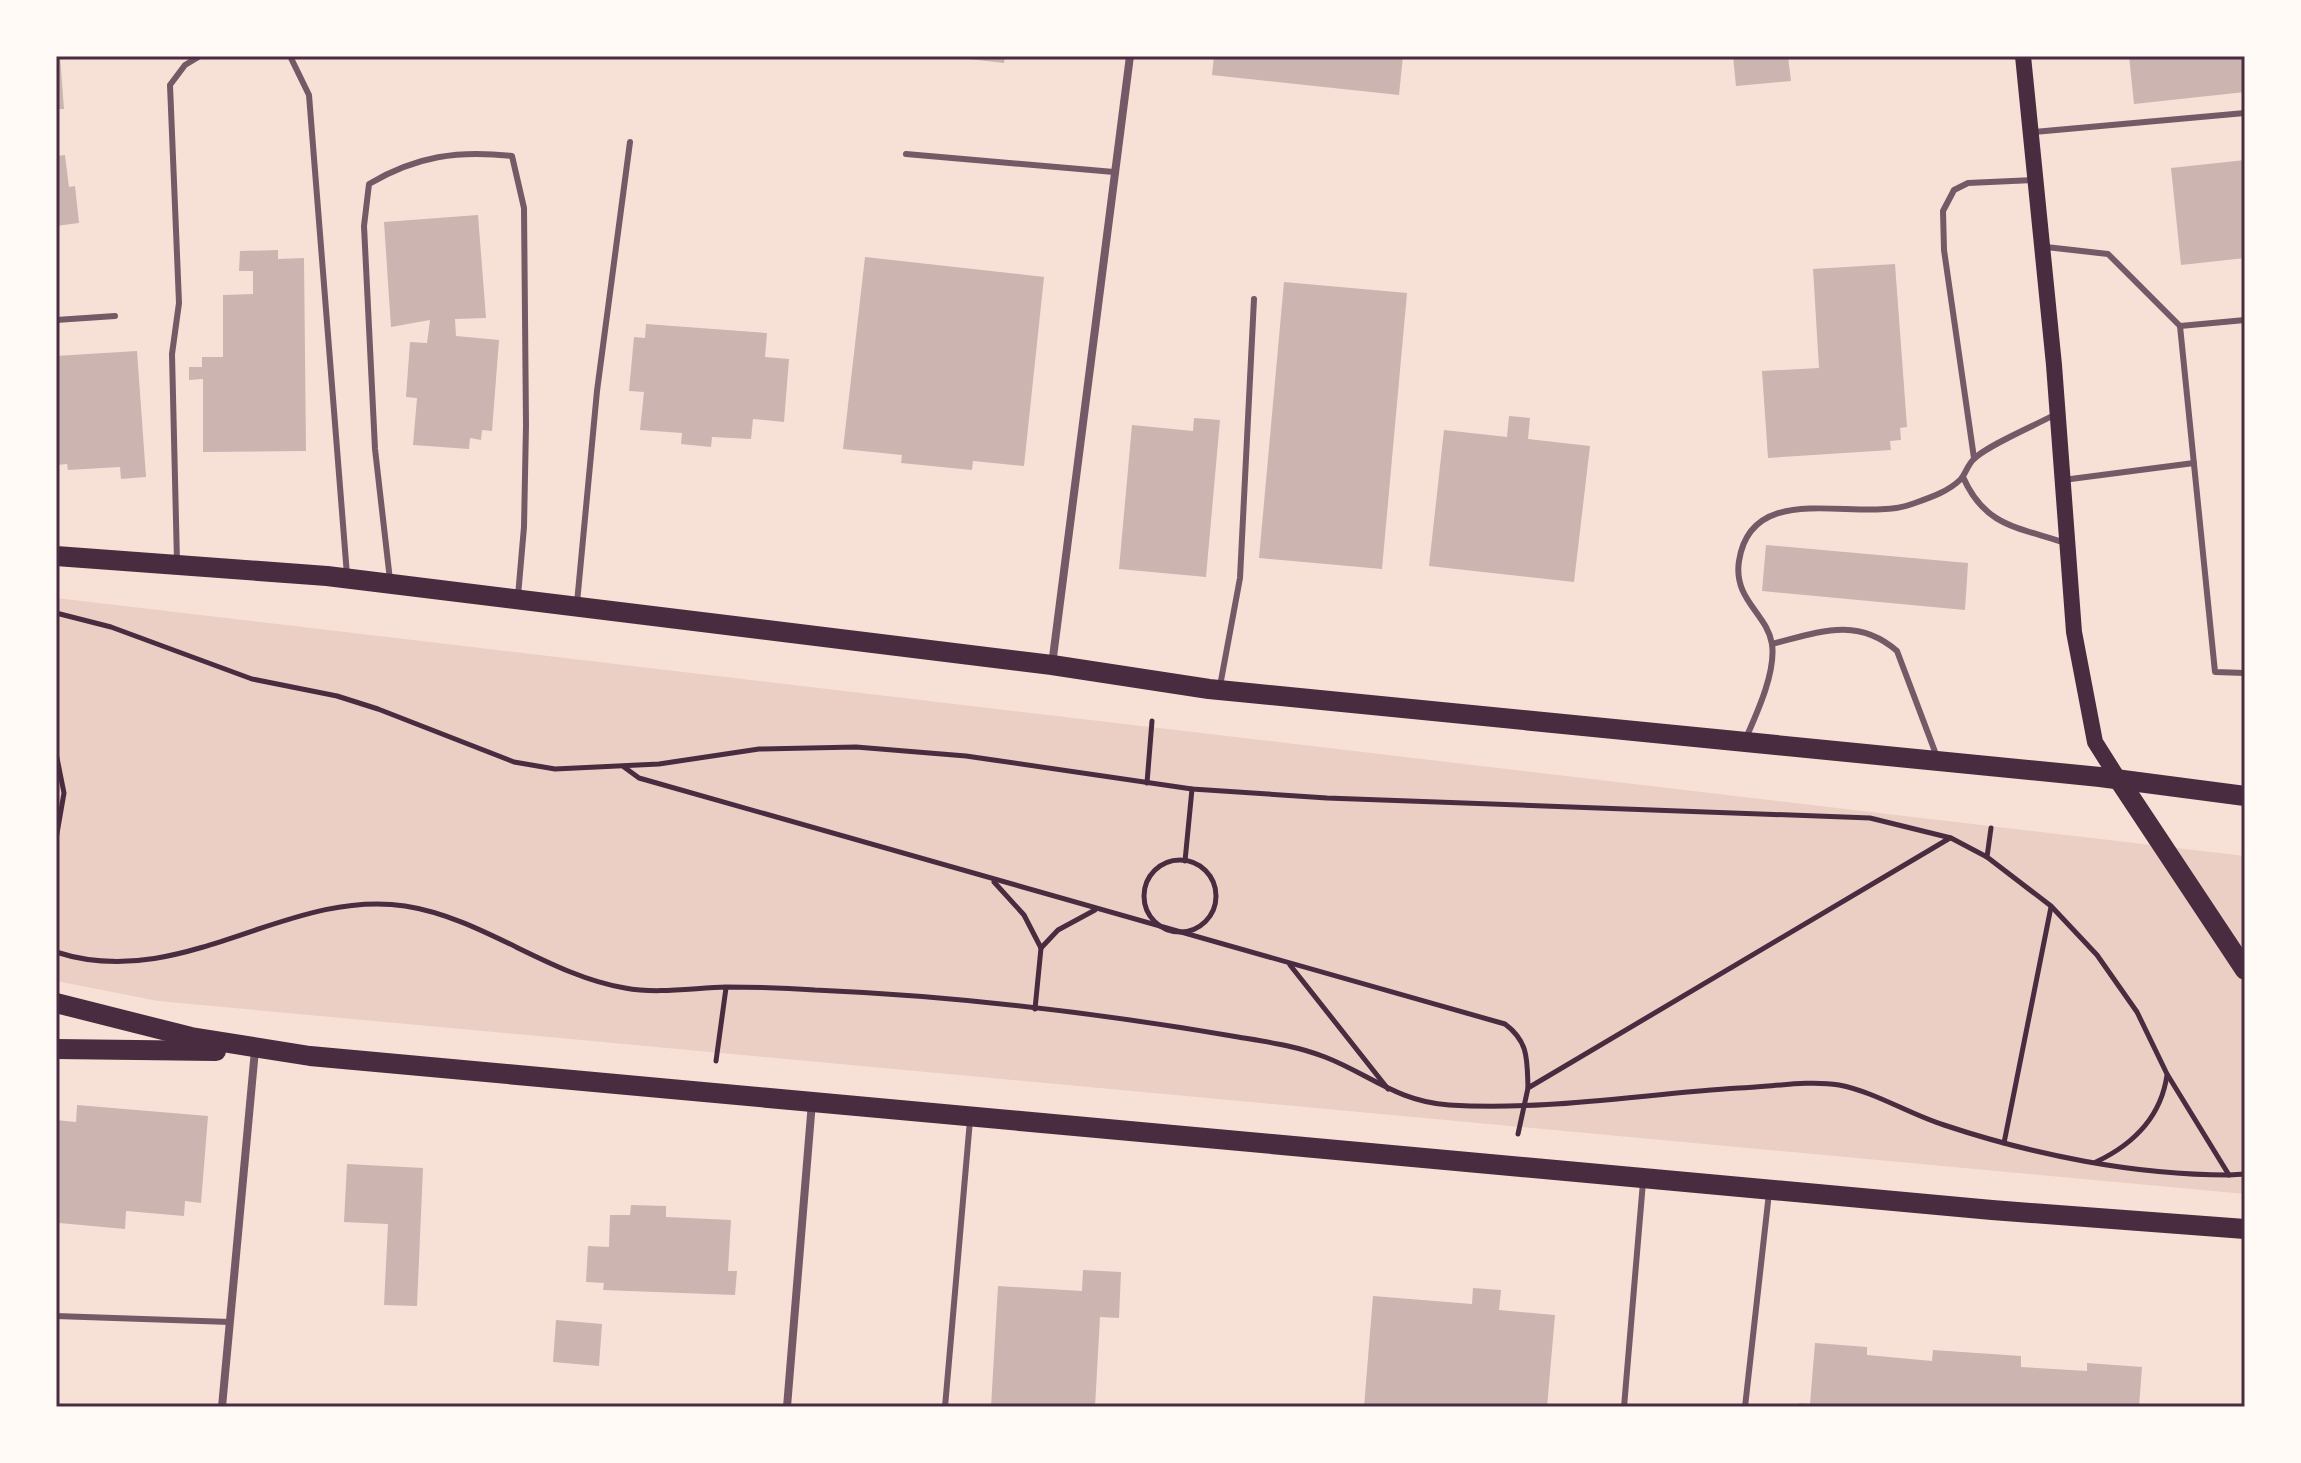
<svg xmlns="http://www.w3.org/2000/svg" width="2301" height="1463" font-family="'Alegreya Sans',sans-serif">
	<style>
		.green { fill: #ebcfc5 }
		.building { fill: #ccb4b1 }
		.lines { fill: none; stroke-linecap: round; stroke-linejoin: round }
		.path { stroke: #4a2c40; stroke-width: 5 }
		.service { stroke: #755966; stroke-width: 6 }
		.minor { stroke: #755966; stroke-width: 8 }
		.secondary { stroke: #4a2c40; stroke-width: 16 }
		.primary { stroke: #4a2c40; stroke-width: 20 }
		.neatline { fill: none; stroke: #4a2c40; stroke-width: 3 }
	</style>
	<rect width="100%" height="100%" fill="#f7e1d7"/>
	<path class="green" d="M56,598L2245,856V1194L158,1001L56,981Z"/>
	<g class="building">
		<path d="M56,56H60L64,109H56Z"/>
		<path d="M943,56H1005L1004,63Z"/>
		<path d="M1214,56H1403L1399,95L1212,75Z"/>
		<path d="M1733,56H1788L1791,81L1736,86Z"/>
		<path d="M2129,56H2245V92L2134,104Z"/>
		<path d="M65,155L69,187L75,186L79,223L56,226V156Z"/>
		<path d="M2245,160V258L2181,265L2171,168Z"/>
		<path d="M478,215L486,318L455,319L456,336L499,340L492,431L482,430L481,440L470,438L469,449L413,445L417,398L406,397L410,342L427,343L430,320L391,327L384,222Z"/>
		<path d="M278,250V259L304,258L306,451L203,452V379L189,380V367H202V357H223V295L253,294V271H239L240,251Z"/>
		<path d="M865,257L1044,277L1024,466L973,461L972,470L901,463L902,455L843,449Z"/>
		<path d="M1895,264L1907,427L1900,428L1901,440L1890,441L1891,450L1768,458L1762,371L1819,368L1813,269Z"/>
		<path d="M1284,282L1407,293L1382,569L1259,558Z"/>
		<path d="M646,324L767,333L765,357L789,359L784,422L753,419L751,439L712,437L711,447L681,444L682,433L640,430L644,392L629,391L634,337L645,338Z"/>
		<path d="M137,351L146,477L121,479L120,467L68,470L67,464L56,465V356Z"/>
		<path d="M1509,416L1530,418L1528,439L1590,446L1574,582L1429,566L1444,430L1507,437Z"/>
		<path d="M1194,418L1220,420L1206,577L1119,569L1132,425L1193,431Z"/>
		<path d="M1766,545L1968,563L1965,610L1762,591Z"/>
		<path d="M77,1105L208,1116L201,1203L185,1201L184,1216L126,1211L125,1229L59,1223L56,1234V1120L76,1122Z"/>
		<path d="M347,1164L423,1168L417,1306L384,1305L388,1224L344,1222Z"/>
		<path d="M631,1205L666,1206V1217L731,1220L728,1271H737L735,1295L603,1290L604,1283L586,1282L588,1246L609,1247L610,1215H630Z"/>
		<path d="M1083,1270L1121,1272L1119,1318L1100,1317L1095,1407H991L998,1286L1082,1291Z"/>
		<path d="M1473,1288L1501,1290L1499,1310L1555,1315L1547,1407H1364L1373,1296L1472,1304Z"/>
		<path d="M556,1320L602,1324L599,1366L553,1362Z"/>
		<path d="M1815,1343L1867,1347V1355L1932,1361L1933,1350L2021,1356V1367L2087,1371V1363L2142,1367L2139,1407H1799V1403L1810,1404Z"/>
	</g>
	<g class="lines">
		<g class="path">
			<path d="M56,613L111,627L252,679L337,696L378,709L514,762L555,769L659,764L759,749L856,747L966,756L1192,789L1327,798L1870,818L1951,838L1987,857L2051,906L2097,955L2137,1012L2167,1074L2229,1175L2245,1174"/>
			<path d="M56,753L64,793L56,839"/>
			<path d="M624,767L639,778L1505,1024C1529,1042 1527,1060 1528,1088"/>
			<path d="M1147,783L1152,721"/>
			<path d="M1987,857L1991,828"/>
			<circle cx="1180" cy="896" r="36"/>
			<path d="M1185,861L1192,789"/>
			<path d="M994,882L1024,915L1041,948L1058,930L1095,910"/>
			<path d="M56,952C181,993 286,888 405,906C483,918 548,975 625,988C657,994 693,988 726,987C756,987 786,988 815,990C956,996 1099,1013 1238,1037C1268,1042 1297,1046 1325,1057C1369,1074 1398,1102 1449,1105C1546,1111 1642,1094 1739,1088C1771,1087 1808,1080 1839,1085C1875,1092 1909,1114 1944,1125C2034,1155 2134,1175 2229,1175"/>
			<path d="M1290,965L1388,1089"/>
			<path d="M1035,1009L1041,948"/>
			<path d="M716,1061L726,988"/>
			<path d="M1518,1134L1528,1088L1950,838"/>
			<path d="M2004,1143L2051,907"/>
			<path d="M2096,1162C2134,1144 2161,1117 2167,1075"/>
		</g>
		<g class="service">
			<path d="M290,56L309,95L347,575"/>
			<path d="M2034,132L2245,113"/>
			<path d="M906,154L1114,172"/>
			<path d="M2046,247L2108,254L2180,326"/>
			<path d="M56,320L115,316"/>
			<path d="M2245,320L2180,326L2215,672L2245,673"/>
			<path d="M1974,458L1944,250L1943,211L1954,190L1968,183L2035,180"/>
			<path d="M1963,477C1985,527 2018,527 2066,543"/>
			<path d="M2063,480L2194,463"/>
			<path d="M177,562L172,354L179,303L170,85L185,65L200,56"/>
			<path d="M390,580L375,449L364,226L369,184C416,156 458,150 512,156L524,208L526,425L524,527L518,596"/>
			<path d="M577,603L597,391L630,142"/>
			<path d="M1772,644C1819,632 1857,616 1897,651L1937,757"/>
			<path d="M1220,686L1240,578L1254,299"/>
			<path d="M1746,738C1757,713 1776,672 1772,644C1767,613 1733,600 1739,561C1752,477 1859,524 1912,504C1929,498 1948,492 1961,479C1966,473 1968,464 1974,459C1986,446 2036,425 2054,415"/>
			<path d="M56,1316L230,1322"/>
			<path d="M945,1407L970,1120"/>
			<path d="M1624,1407L1643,1182"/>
			<path d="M1745,1407L1769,1193"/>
		</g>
		<g class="minor">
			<path d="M1052,665L1130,56"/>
			<path d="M222,1407L255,1050"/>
			<path d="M787,1407L812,1102"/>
		</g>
		<path class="secondary" d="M2023,56L2054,365L2074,632L2095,742L2119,780"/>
		<g class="primary">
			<path d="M56,556L327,576L1052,665L1209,689L2100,777L2245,796"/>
			<path d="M2119,780L2245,970"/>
			<path d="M56,1003L191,1037L310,1056L1992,1210L2245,1229"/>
			<path d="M56,1049L216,1051"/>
		</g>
	</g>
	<rect width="2301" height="1463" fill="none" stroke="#fffaf5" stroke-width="116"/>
	<rect x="58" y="58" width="2185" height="1347" class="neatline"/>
</svg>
